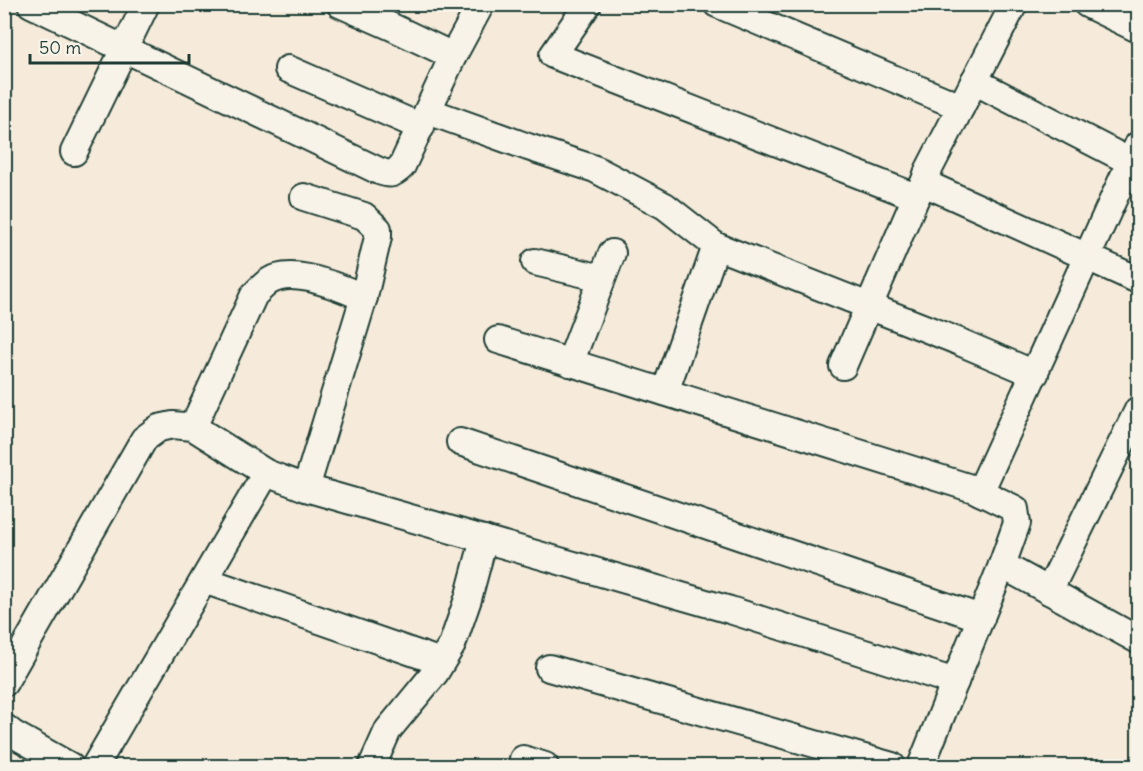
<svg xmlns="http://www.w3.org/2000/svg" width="1143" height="771" font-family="Delius,sans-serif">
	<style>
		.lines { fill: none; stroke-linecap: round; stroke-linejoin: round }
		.minor-casing { stroke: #1f3d34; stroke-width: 30 }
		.minor { stroke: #f7f3e8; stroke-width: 26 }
	</style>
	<rect width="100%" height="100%" fill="#f6ebda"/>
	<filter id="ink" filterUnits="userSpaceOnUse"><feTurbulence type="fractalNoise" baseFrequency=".0167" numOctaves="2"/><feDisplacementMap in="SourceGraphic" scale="12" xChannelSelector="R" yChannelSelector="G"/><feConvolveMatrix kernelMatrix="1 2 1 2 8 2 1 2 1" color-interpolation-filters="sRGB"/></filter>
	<g filter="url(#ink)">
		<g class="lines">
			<defs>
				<g id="minor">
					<path d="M31,4L379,171C390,175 393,175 402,166L453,56L481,4"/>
					<path d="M340,4L390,26L453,56"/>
					<path d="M588,4L553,55L916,197"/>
					<path d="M717,4L961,107"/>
					<path d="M1087,4L1138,29"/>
					<path d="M288,69L421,127"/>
					<path d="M974,81L1131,162"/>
					<path d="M428,111L528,147L595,169L665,206L716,246L955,340L1035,374"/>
					<path d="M74,152L146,4"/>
					<path d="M924,183L1138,280"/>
					<path d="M304,197L364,216L378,229V237L364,297L306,488"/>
					<path d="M535,262L602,278"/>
					<path d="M498,340L974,489L1015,509L1017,523L1002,565"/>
					<path d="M570,363L612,253"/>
					<path d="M843,366L916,197L924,183L928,171L1014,4"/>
					<path d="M665,392L716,246"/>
					<path d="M193,427L254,295C258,291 263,286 268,282C293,265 339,288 364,297"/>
					<path d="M460,442L981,618"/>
					<path d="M980,492C1034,376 1085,260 1138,145"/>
					<path d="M204,580L441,662"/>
					<path d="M1049,591L1138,410"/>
					<path d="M549,668L892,766"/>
					<path d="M4,683L144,439L159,428L173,425L193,427L266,473L306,488L730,610L955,682"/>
					<path d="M4,727L13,734L70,766"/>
					<path d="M523,759L545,766"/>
					<path d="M95,766L266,473"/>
					<path d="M372,766L388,730L435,673L452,645L468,599L484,539"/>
					<path d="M921,766L1002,565L1138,640"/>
				</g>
			</defs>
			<use href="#minor" class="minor-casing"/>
			<use href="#minor" class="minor"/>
		</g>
	</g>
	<rect width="1143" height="771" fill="none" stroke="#f7f3e8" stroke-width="24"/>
	<rect x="12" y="12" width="1119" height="747" fill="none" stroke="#1f3d34" stroke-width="2" filter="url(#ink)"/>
	<path d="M30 54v9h159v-9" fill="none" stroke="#1f3d34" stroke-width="3"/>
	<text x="39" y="54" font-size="18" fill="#1f3d34" stroke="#f7f3e8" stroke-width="4.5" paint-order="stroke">50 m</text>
</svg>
